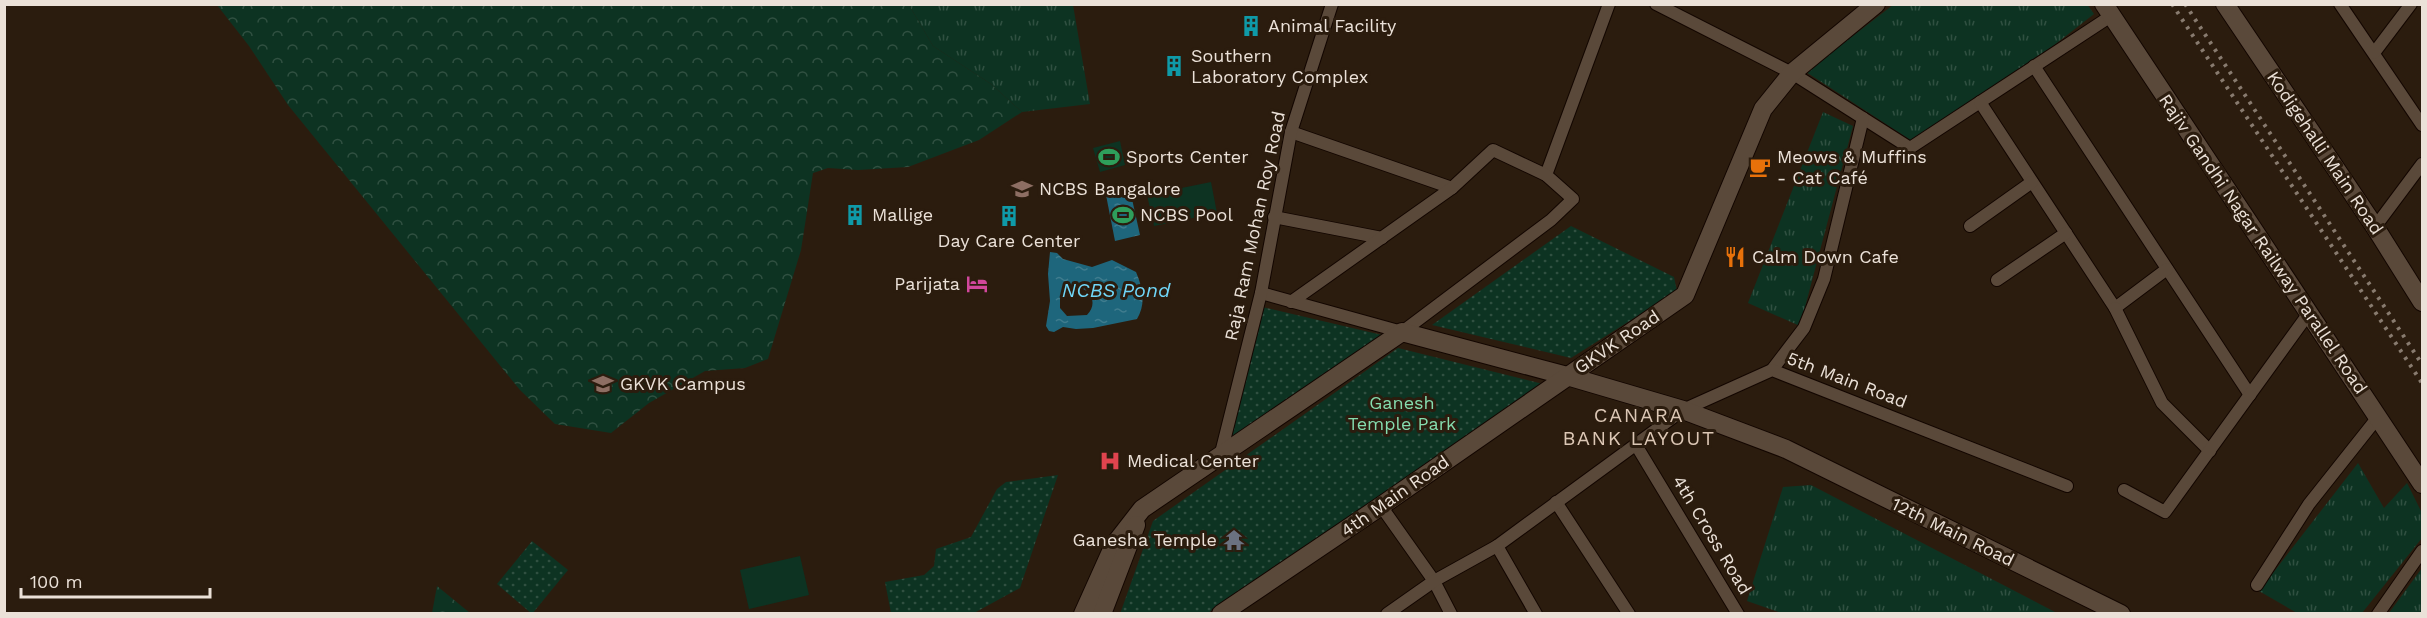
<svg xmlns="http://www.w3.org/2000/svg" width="2427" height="618" font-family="'Work Sans',sans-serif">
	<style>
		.grass { fill: url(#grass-tufts) }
		.forest { fill: url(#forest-crowns) }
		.park { fill: url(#park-dots) }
		.garden { fill: #0d3322 }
		.water { fill: url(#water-ripples); fill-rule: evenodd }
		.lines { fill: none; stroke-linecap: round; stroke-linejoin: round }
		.street-casing { stroke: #130600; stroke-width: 14 }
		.secondary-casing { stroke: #130600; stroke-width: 20 }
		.street { stroke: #5a493a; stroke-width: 12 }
		.secondary { stroke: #5a493a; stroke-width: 18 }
		.rail { stroke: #887b6f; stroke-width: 4; stroke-dasharray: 3 6; stroke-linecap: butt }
		.labels { text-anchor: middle; stroke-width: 6; stroke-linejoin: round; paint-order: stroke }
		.poi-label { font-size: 18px; fill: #ebe1d8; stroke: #2b1c0e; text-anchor: start }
		.street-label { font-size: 18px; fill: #ebe1d8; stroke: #2b1c0e }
		.park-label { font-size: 18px; fill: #85dcae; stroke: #2b1c0e }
		.water-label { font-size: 20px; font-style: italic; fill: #70d7f9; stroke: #2b1c0e }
		.neighbourhood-label { font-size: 20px; letter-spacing: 1.5px; fill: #dcc7b5; stroke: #2b1c0e }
	</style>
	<defs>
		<pattern id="grass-tufts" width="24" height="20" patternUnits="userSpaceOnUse" patternTransform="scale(1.5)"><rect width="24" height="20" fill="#0d3322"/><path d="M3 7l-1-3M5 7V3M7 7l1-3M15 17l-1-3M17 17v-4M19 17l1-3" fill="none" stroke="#305041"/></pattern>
		<pattern id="forest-crowns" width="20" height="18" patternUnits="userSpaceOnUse" patternTransform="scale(1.5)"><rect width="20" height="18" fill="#0d3322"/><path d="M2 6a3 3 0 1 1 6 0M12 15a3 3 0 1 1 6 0" fill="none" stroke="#305041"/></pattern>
		<pattern id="park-dots" width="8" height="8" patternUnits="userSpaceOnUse" patternTransform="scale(1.5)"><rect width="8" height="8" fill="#0d3322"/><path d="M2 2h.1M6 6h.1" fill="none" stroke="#305041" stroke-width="1.8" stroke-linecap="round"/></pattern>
		<pattern id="water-ripples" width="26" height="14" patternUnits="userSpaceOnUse" patternTransform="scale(1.5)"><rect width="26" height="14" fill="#1e667c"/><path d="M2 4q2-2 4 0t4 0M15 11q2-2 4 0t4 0" fill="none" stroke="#3f7c8e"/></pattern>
	</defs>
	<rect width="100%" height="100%" fill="#2b1c0e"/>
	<g class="grass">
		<path d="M2087,4L2094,14L2053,46L1912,141L1806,72L1893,5Z"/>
		<path d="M909,5H1073L1090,104L1022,112L991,84L933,46Z"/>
		<path d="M1823,112L1853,126L1800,326L1748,303Z"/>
		<path d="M2358,463L2384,508L2407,483L2422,513V538L2362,613H2297L2259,591Z"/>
		<path d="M1811,485L2057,613L1784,614L1747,601L1783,487Z"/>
		<path d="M2422,568V613H2389Z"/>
	</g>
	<g class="forest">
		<path d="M217,5H909L933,46L991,84L1022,112L979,140L908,167L858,170L828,168L813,173L801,250L768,359L745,368L705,371L649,403L611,433L555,424L520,390L288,105L249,46Z"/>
		<path d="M437,586L470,613H432Z"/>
	</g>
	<g class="park">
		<path d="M1571,226L1674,277L1677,291L1571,358L1432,325Z"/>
		<path d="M1262,307L1382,335L1236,437L1227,436Z"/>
		<path d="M1398,348L1543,384L1208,613L1120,614L1153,521Z"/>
		<path d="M1058,475L1020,588L974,613H891L885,582L924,575L934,566L936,549L971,537L997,489L1006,482Z"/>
		<path d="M532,541L568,570L532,614L497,584Z"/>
	</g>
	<g class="garden">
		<path d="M1120,141L1125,165L1100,172L1093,148Z"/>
		<path d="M1211,182L1217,213L1154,226L1147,195Z"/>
		<path d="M800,556L809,595L749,609L740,570Z"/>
	</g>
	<g class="water">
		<path d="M1130,190L1140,235L1115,241L1106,195Z"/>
		<path d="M1050,252L1057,253L1063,259L1092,267L1112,260L1136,272C1143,288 1146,304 1137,319L1093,328L1076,329L1063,327L1054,332L1049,331L1046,326L1050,301L1048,274ZM1081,288L1089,292C1094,301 1094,307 1087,315L1067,316L1060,308V299L1066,290Z"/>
	</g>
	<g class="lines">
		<defs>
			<g id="street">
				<path d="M1656,4L1792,73L1910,148L2111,16"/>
				<path d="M2340,4L2422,125"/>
				<path d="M2374,53L2411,4"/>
				<path d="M2034,66L2250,395"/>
				<path d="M1980,102L2115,308L2167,269"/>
				<path d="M1291,132L1452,188"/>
				<path d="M1546,175L1609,4"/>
				<path d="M1274,217L1382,238"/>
				<path d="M1970,226L2032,182"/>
				<path d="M2375,227L2422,164"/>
				<path d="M1997,280L2066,233"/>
				<path d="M1261,293L1402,332L1551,220L1573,199L1546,175L1493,150L1452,188L1291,302"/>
				<path d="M2115,308L2162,403L2210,451"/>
				<path d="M1772,370L1804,328L1824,279L1863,118"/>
				<path d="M1636,445L1738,614"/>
				<path d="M1220,457L1261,293L1291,132L1332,4"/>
				<path d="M2124,490L2165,512L2309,313"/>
				<path d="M1556,502L1629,614"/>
				<path d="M1381,506L1434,581L1451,614"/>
				<path d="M1497,546L1536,614"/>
				<path d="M2257,585L2309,504L2378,417"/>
				<path d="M1387,614L1434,581L1497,546L1683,410L1772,370L2067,486"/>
				<path d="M2378,614L2422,551"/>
			</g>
			<g id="secondary">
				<path d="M2104,4L2422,484"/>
				<path d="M2225,4L2375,227L2422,302"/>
				<path d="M1083,614L1114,545L1142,509L1402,332L1567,376L1683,410L1786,449L2121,614"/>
				<path d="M1102,614L1136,525"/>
				<path d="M1221,614L1381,506L1685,295L1763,109L1792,73L1876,4"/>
			</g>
		</defs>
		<use href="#street" class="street-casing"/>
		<use href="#secondary" class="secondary-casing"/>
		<use href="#street" class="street"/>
		<use href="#secondary" class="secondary"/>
		<g class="rail">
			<path d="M2172,4L2422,383"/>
			<path d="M2185,4L2422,364"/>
		</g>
	</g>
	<defs>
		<symbol id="building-bare" viewBox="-9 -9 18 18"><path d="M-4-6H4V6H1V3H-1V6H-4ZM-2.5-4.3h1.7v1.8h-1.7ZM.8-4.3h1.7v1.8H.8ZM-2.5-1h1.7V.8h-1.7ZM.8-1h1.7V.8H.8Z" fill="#0f9aa8" stroke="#2b1c0e" stroke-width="2.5" paint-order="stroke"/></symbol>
		<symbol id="stadium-bare" viewBox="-9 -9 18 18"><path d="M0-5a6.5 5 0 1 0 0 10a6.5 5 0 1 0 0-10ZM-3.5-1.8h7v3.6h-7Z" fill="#2e9e5b" stroke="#2b1c0e" stroke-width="2.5" paint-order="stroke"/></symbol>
		<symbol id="cafe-bare" viewBox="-9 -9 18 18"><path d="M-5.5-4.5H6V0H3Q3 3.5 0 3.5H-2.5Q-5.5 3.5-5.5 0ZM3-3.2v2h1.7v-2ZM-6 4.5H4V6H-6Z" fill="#e8710a" stroke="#2b1c0e" stroke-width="2.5" paint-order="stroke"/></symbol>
		<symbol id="university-bare" viewBox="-9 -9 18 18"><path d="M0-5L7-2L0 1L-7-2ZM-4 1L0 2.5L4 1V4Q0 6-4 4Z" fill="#8d6e63" stroke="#2b1c0e" stroke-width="2.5" paint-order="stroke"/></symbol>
		<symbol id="restaurant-bare" viewBox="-9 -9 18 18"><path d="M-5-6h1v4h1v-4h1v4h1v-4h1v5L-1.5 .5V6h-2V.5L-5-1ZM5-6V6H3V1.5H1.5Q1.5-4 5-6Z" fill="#e8710a" stroke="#2b1c0e" stroke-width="2.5" paint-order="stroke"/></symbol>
		<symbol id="hotel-bare" viewBox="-9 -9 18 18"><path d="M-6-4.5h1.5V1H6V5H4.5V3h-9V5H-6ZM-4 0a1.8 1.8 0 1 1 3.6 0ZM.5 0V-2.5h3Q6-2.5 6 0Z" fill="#d1479c" stroke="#2b1c0e" stroke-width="2.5" paint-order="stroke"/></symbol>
		<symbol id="hospital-bare" viewBox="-9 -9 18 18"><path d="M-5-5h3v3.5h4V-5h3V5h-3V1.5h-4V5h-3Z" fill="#e0444e" stroke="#2b1c0e" stroke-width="2.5" paint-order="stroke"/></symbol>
		<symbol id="temple-bare" viewBox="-9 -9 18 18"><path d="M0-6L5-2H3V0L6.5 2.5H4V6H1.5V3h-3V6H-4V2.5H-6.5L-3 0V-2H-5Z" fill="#6b7280" stroke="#2b1c0e" stroke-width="2.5" paint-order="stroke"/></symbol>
	</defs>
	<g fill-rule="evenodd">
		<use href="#building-bare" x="1236" y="11" width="30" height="30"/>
		<use href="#building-bare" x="1159" y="51" width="30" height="30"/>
		<use href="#stadium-bare" x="1094" y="142" width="30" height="30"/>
		<use href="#cafe-bare" x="1745" y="152" width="30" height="30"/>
		<use href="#university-bare" x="1007" y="174" width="30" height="30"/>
		<use href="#building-bare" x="840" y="200" width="30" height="30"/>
		<use href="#stadium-bare" x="1108" y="200" width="30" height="30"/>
		<use href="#building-bare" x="994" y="201" width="30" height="30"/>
		<use href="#restaurant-bare" x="1720" y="242" width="30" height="30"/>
		<use href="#hotel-bare" x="962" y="269" width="30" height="30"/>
		<use href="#university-bare" x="588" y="369" width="30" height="30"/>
		<use href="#hospital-bare" x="1095" y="446" width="30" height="30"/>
		<use href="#temple-bare" x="1219" y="525" width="30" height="30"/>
	</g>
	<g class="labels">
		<g class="poi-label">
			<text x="1268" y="32">Animal Facility</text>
			<text x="1191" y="62">Southern<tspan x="1191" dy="21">Laboratory Complex</tspan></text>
			<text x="1126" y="163">Sports Center</text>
			<text x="1777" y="163">Meows &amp; Muffins<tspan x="1777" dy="21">- Cat Café</tspan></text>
			<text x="1039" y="195">NCBS Bangalore</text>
			<text x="872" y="221">Mallige</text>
			<text x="1140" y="221">NCBS Pool</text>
			<text x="1009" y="247" text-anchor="middle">Day Care Center</text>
			<text x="1752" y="263">Calm Down Cafe</text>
			<text x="960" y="290" text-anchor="end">Parijata</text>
			<text x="620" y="390">GKVK Campus</text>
			<text x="1127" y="467">Medical Center</text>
			<text x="1217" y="546" text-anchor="end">Ganesha Temple</text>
		</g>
		<g class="street-label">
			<text transform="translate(2325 153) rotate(56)" y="6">Kodigehalli Main Road</text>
			<text transform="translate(1255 226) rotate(-78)" y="6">Raja Ram Mohan Roy Road</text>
			<text transform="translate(2263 244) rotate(56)" y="6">Rajiv Gandhi Nagar Railway Parallel Road</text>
			<text transform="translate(1617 342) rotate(-34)" y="6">GKVK Road</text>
			<text transform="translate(1847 380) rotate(21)" y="6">5th Main Road</text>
			<text transform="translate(1395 496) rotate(-35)" y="6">4th Main Road</text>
			<text transform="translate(1953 532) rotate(26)" y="6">12th Main Road</text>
			<text transform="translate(1712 535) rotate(59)" y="6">4th Cross Road</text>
		</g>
		<g class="park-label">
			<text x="1402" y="409">Ganesh<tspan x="1402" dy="21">Temple Park</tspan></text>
		</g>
		<g class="water-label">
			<text x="1116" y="297">NCBS Pond</text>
		</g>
		<g class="neighbourhood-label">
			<text x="1639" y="422">CANARA<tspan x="1639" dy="23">BANK LAYOUT</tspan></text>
		</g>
	</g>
	<rect width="2427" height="618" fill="none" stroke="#ebe1d8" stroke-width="12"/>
	<path d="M21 588v9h189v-9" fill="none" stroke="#ebe1d8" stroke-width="3"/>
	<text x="30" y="588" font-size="18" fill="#ebe1d8" stroke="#2b1c0e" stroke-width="4.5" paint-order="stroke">100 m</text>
</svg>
